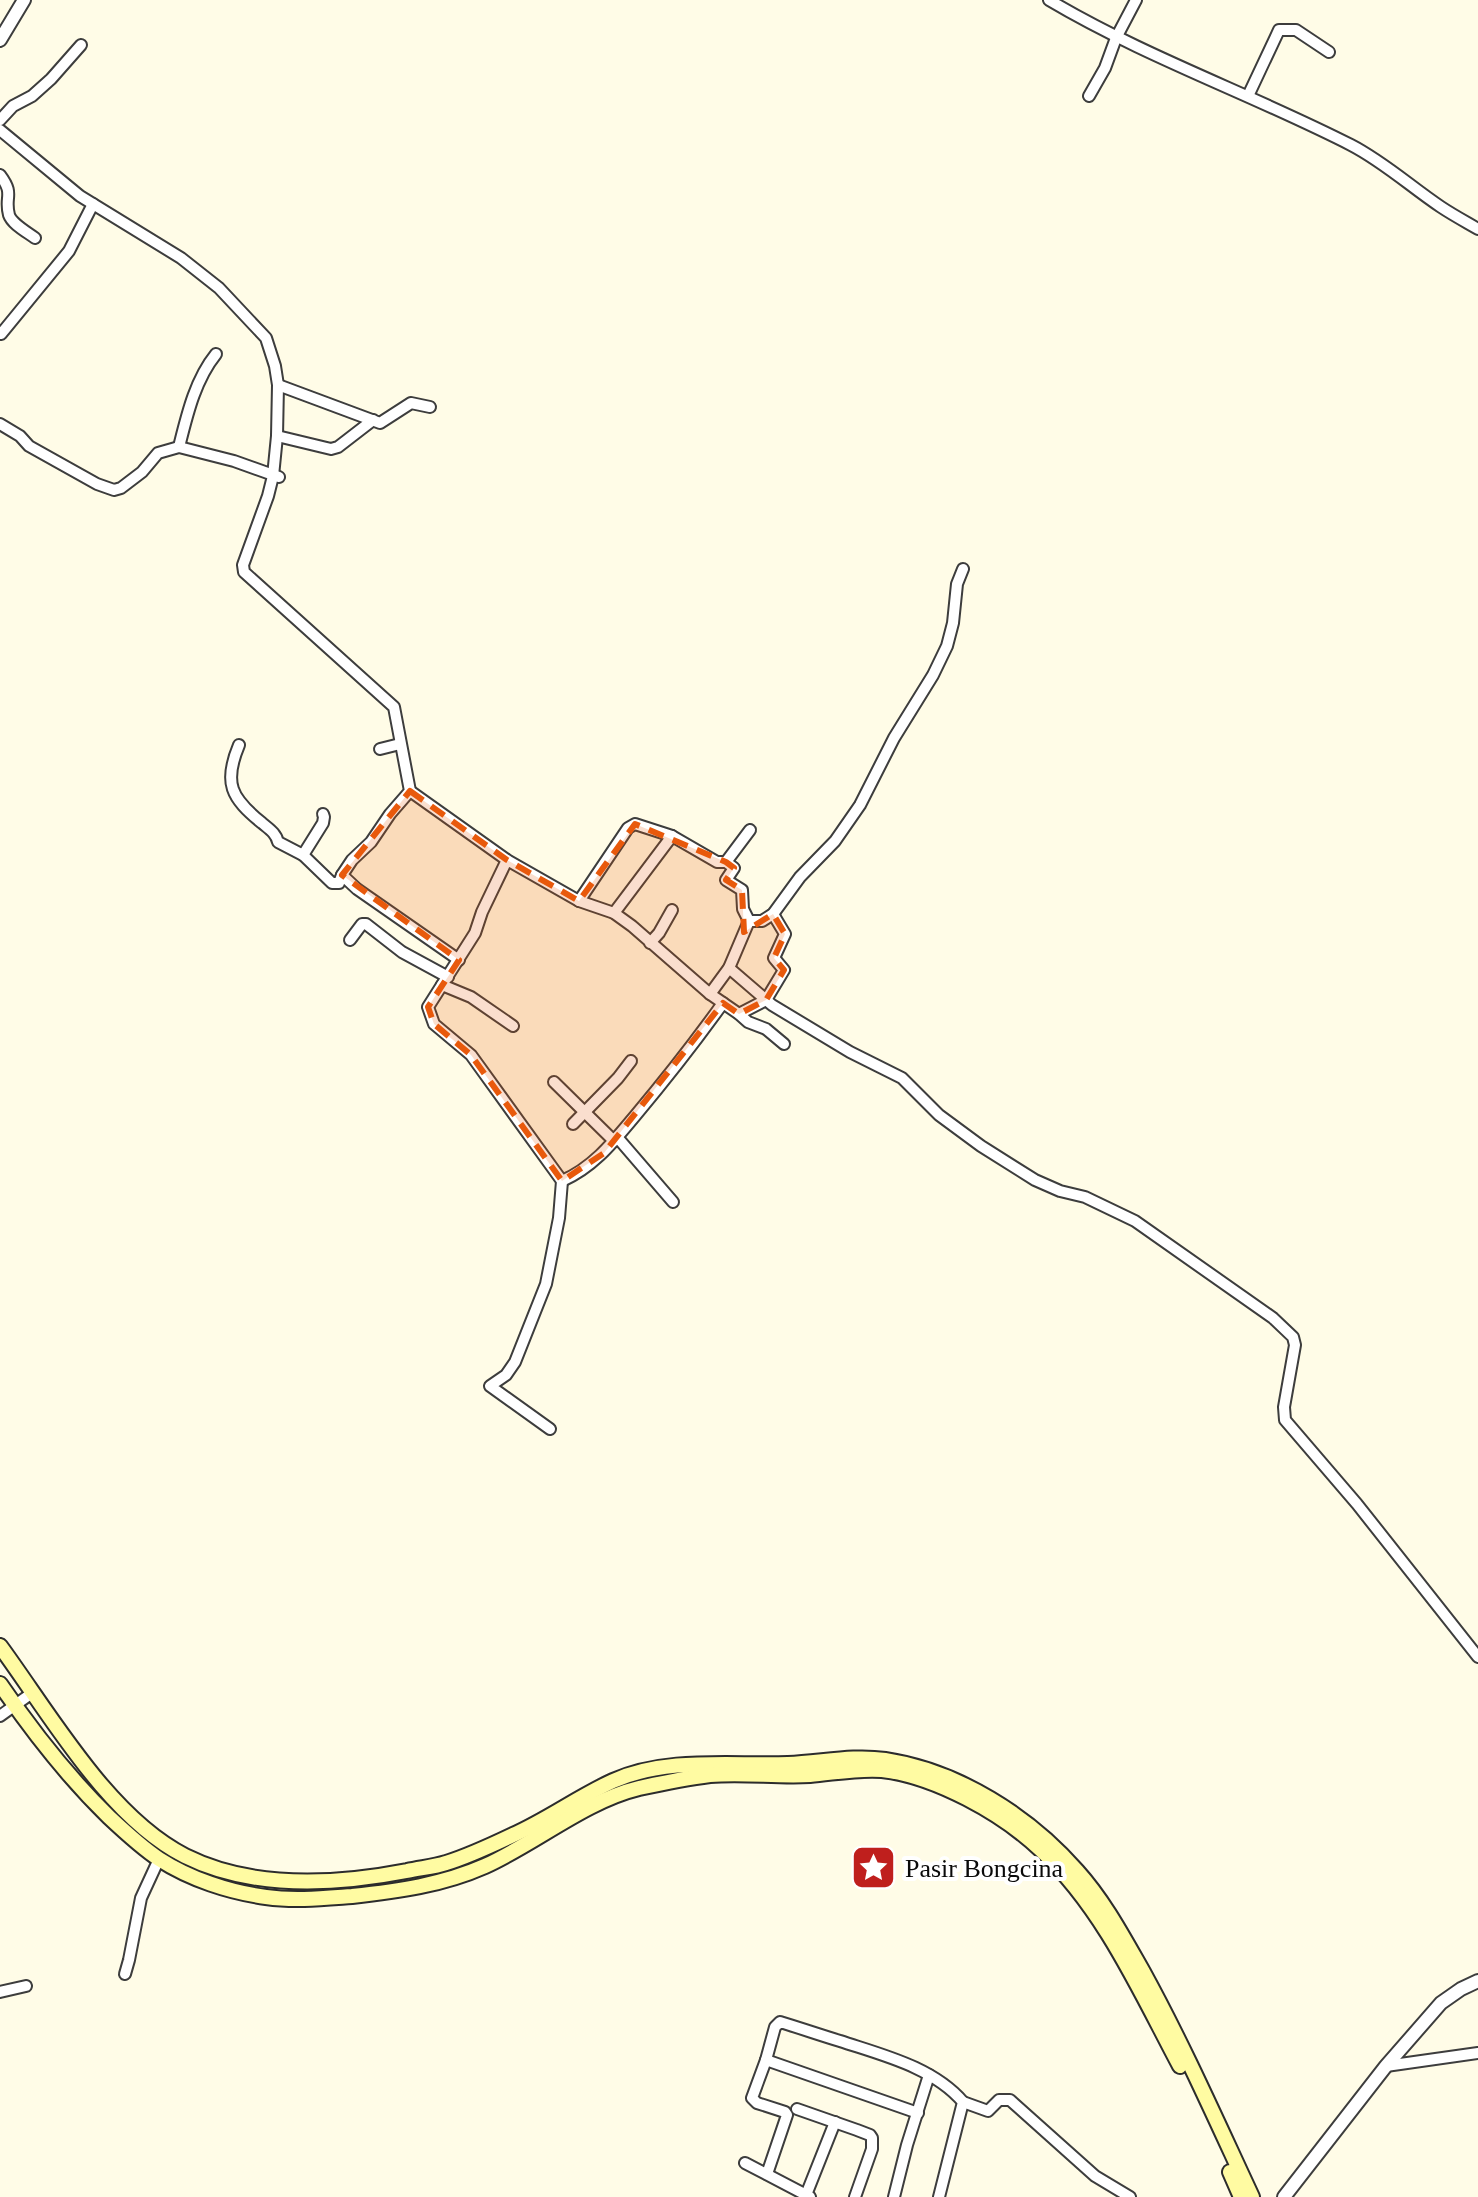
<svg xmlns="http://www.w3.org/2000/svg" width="1478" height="2197" font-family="Georgia,serif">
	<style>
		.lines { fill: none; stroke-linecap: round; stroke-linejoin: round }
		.minor-casing { stroke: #3d3d3d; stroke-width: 14 }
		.tertiary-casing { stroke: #3d3d3d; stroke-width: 16 }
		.secondary-casing { stroke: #2c2c2c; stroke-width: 18 }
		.minor { stroke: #fff; stroke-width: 10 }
		.tertiary { stroke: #fff; stroke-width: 12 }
		.secondary { stroke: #fffba2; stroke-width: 14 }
		.marked { fill: #e8590c; fill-opacity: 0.2; stroke: #e8590c; stroke-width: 6; stroke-dasharray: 16 10; stroke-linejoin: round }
		.labels { text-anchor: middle; stroke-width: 8; stroke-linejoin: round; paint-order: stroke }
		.poi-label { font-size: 26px; fill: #0a0a0a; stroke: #fff; text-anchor: start }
	</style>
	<rect width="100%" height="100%" fill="#fffce7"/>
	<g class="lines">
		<defs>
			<g id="minor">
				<path d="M1049,0C1145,57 1251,94 1351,145C1384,162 1411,187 1441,207C1453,215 1466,222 1478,229"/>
				<path d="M1089,96L1105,68L1116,38L1136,0"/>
				<path d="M1248,96L1279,30H1296L1329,52"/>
				<path d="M0,120L13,106L32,96L51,79L81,45"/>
				<path d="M0,130L80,196L181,258L219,288L266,338L275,366L278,385L277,436L273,476L268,496L243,565L244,572L394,707L410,791L390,814L371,842L352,860L342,875L357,889L459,960"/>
				<path d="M0,175C15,195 4,196 9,215C12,224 27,232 35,238"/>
				<path d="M1,334L69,251L93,204"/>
				<path d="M278,385L380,423L411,403L430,407"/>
				<path d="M0,424L20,436L29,446L97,484L114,490L121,488L142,472L158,453L179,447L234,461L279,477"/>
				<path d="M277,436L331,449L338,447L373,420"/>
				<path d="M179,447C187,415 195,380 216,354"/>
				<path d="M239,745C223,783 231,798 262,823C269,829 276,833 278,842L303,855L332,883H339L342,875"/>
				<path d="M380,749L400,744"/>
				<path d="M410,791L507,860L579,901L614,913L632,926L710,994L739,1014L748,1022L766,1029L784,1044"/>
				<path d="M303,855L323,823L324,817L323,814"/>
				<path d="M507,860L482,912L475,933L428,1007L434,1024L471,1055L562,1181L559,1218L546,1284L515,1362L506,1375L490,1386L550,1429"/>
				<path d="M726,862L750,830"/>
				<path d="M579,901L628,828L635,824L672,836L717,862H726L734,868L726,880L742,890L743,909L749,921H762L773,914L800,877L835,841L860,805L894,738L933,675L947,646L953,623L957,584L963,569"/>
				<path d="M614,913L672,836"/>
				<path d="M350,940L362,924H366L402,952L448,977"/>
				<path d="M650,943L659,933L672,910"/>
				<path d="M729,968L772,1005L850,1052L902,1078L939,1115L981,1146L1035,1180L1060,1191L1085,1197L1135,1221L1273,1318L1293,1337L1295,1345L1284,1407L1285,1420L1357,1504L1478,1657"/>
				<path d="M442,985L471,997L513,1026"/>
				<path d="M710,994L729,968L749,921"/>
				<path d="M739,1014L766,1000L784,970L774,958L785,934L773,914"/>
				<path d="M554,1082L614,1141"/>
				<path d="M573,1124L618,1078L631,1061"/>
				<path d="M617,1137L673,1202"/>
				<path d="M562,1181C594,1167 614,1141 635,1116C666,1079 695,1042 723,1003"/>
				<path d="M0,1716L32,1693"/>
				<path d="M125,1974L129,1960L141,1898L159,1859"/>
				<path d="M0,1992L26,1986"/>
				<path d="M766,2060L918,2113"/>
				<path d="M1386,2066L1478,2053"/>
				<path d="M963,2102L988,2111L999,2100H1010L1095,2176L1130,2197"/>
				<path d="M797,2109L857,2130L870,2135L872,2138V2149L855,2197"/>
				<path d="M745,2163L810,2197"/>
				<path d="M767,2174L787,2115L785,2112L757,2103L752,2098L766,2060L775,2027L780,2022C800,2028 820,2035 840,2041C882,2055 933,2067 963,2102L939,2197"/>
				<path d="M806,2195L835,2122"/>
				<path d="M894,2197L907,2145L929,2075"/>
			</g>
			<g id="tertiary">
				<path d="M0,40L24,0"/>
				<path d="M1284,2197L1386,2066L1441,2003L1461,1989L1478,1981"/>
			</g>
			<g id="secondary">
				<path d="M0,1646C50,1714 108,1817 185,1856C253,1890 335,1885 407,1871C420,1868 434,1867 446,1863C469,1856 492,1845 513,1835C547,1820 578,1797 613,1781C666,1757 731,1766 788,1764C820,1763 853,1755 885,1760C958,1771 1029,1816 1077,1871C1104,1901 1123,1937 1143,1972C1183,2045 1217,2122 1252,2197"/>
				<path d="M0,1684C32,1731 68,1777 109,1817C125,1832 141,1847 159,1859C190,1879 229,1892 266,1897C295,1901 324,1898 352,1896C398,1891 442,1885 485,1866C536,1843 585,1801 639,1788C662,1783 686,1778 710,1775C743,1772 777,1777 810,1775C834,1773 858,1768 882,1770C935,1776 1002,1813 1041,1850C1104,1909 1140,1991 1180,2066"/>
				<path d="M1230,2172L1241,2197"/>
			</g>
		</defs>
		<use href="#minor" class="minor-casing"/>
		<use href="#tertiary" class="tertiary-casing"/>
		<use href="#secondary" class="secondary-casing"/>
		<use href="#minor" class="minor"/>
		<use href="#tertiary" class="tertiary"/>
		<use href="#secondary" class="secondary"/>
	</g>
	<path class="marked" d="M410,791L507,860L579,901L635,824L726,862L734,868L726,880L742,890L744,932L773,914L785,934L774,958L784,970L766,1000L739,1014L723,1003L604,1153L562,1181L471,1055L434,1024L428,1007L459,960L342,875Z"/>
	<defs>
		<symbol id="sight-square" viewBox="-11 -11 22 22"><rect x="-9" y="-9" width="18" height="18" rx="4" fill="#bf1f1d" stroke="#fff"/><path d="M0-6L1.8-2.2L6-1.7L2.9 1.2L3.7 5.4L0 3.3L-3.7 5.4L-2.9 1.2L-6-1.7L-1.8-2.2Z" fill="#fff"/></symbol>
	</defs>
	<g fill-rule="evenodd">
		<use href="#sight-square" x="848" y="1842" width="51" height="51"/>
	</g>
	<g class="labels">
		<g class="poi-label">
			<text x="905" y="1877">Pasir Bongcina</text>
		</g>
	</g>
</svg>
